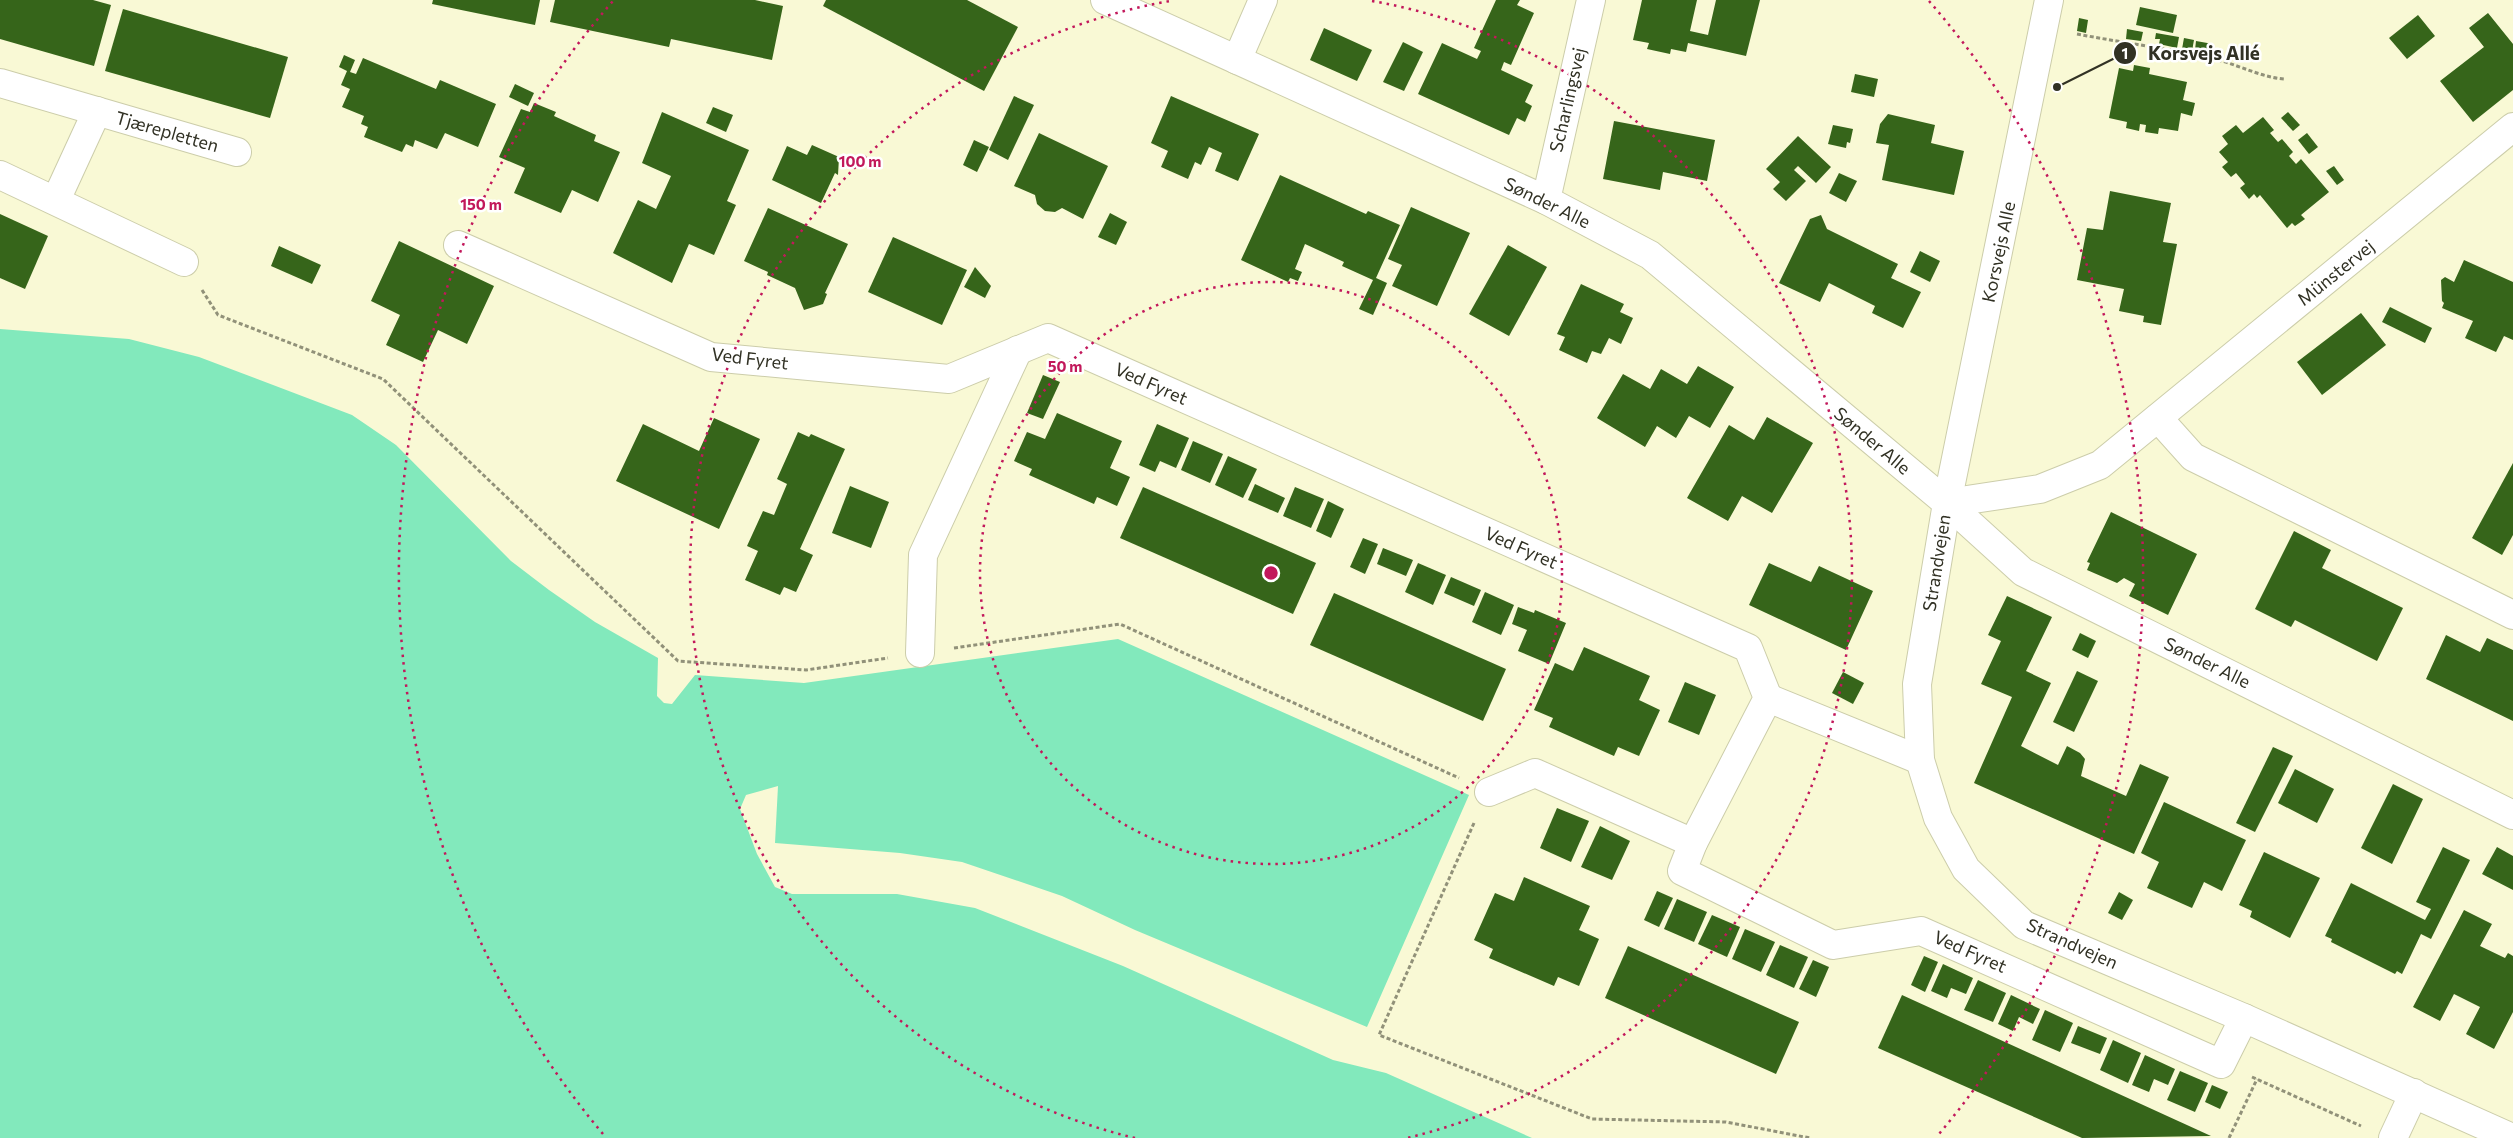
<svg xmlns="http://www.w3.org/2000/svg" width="2513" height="1138" font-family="Commissioner,sans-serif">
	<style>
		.water { fill: #82e9bc }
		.building { fill: #36651a }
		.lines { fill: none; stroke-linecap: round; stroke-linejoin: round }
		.minor-casing { stroke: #cccdaa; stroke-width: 30 }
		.path { stroke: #919179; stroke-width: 3; stroke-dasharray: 4 2.5; stroke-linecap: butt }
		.minor { stroke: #fff; stroke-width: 28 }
		.ring { fill: none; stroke: #c2185b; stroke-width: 2.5; stroke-dasharray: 2.5 5 }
		.labels { text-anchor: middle; stroke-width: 5; stroke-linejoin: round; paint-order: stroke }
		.street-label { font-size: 18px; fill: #313124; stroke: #fff }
		.centre { fill: #c2185b; stroke: #fff; stroke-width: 2.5 }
		.ring-label { font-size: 15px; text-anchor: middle; font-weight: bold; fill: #c2185b; stroke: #fff; stroke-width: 5; stroke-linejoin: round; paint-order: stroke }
		.leader { fill: none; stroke: #313124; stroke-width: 2 }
		.callout-dot { fill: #313124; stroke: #fff; stroke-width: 2 }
		.mark-label { font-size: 15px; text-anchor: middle; font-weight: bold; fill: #fff }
		.callout-label { font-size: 19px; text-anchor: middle; font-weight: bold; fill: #313124; stroke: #fff; stroke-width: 5; stroke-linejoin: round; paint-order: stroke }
	</style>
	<rect width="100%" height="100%" fill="#f9f9d5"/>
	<path class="water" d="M0,329L129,339L199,357L352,415L396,445L511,561L549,590L595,622L658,658L657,696L664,703L672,704L695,675L804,683L1118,639L1469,795L1367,1027L1135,930L1062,896L962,862L900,853L775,843L778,786L746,795L740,809L757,854L775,887L792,894H897L975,908L1123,966L1333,1060L1386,1073L1532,1138H0Z"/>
	<g class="building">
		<path d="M0,0H93L111,5L94,66L0,39Z"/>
		<path d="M433,0H540L535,25L432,4Z"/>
		<path d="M555,0H755L783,6L772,60L671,39L669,47L550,22Z"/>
		<path d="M826,0H967L1018,27L984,91L823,6Z"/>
		<path d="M1496,0H1520L1517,5L1534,13L1511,65L1504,62L1501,70L1533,85L1525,102L1532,106L1525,122L1517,118L1509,135L1418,94L1442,43L1477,59L1481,51L1474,48Z"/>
		<path d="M1642,0H1697L1690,31L1708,35L1716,0H1760L1746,56L1688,43L1686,52L1671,49L1670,54L1647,49L1649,43L1633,40Z"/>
		<path d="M2140,7L2177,15L2173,33L2136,25Z"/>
		<path d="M123,9L288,57L270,118L105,71Z"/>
		<path d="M2488,13L2513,44V90L2473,122L2440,81L2484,47L2469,28Z"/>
		<path d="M2418,15L2435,36L2407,59L2389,38Z"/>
		<path d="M2079,18L2088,20L2086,33L2077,31Z"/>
		<path d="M1324,28L1372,50L1357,81L1310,60Z"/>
		<path d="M2127,29L2143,32L2141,41L2126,39Z"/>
		<path d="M2156,33L2179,37L2177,48L2159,44L2160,39H2155Z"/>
		<path d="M2184,38L2194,40L2192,51L2182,49Z"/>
		<path d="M2196,41L2213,44L2211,53L2195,50Z"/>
		<path d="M1403,42L1423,52L1404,91L1383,82Z"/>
		<path d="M344,55L355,60L350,72L356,74L363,58L436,89L440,80L496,104L478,147L445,133L437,149L415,140L413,147L406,144L402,152L364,137L368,127L361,124L364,116L342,107L350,89L341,85L347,71L339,67Z"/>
		<path d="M2134,65L2150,68L2149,74L2187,82L2183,100L2195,103L2192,116L2181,113L2178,131L2159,128L2158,134L2145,132L2146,125L2140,124L2139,131L2126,128L2127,122L2109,118L2119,68L2133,71Z"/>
		<path d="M1855,74L1878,79L1874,97L1851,92Z"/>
		<path d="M515,84L534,93L528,106L509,97Z"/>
		<path d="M1014,96L1034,105L1008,160L989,150Z"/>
		<path d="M1171,96L1259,134L1238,181L1215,171L1222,153L1209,147L1201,165L1195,162L1188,179L1161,167L1168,151L1151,143Z"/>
		<path d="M534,103L556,112L554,116L596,135L594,141L620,152L598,202L572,190L561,213L514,193L525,168L499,157L521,109L530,112Z"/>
		<path d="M713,107L733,115L726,132L706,123Z"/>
		<path d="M662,112L749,150L727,201L736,205L714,255L689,244L672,283L613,253L638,200L656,209L671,176L642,163Z"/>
		<path d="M2288,112L2300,125L2293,131L2281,118Z"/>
		<path d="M1888,114L1935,125L1931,143L1964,151L1954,195L1882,180L1889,145L1876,143L1880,124Z"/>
		<path d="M2263,117L2274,130L2270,133L2278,142L2282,139L2293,152L2289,156L2296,164L2301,159L2329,192L2301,215L2305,219L2295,226L2292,223L2287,228L2260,195L2257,198L2254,194L2249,199L2240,188L2245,184L2236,173L2231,177L2222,167L2228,162L2219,152L2228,144L2222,136L2236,125L2243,133Z"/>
		<path d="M1614,121L1715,140L1707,181L1663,172L1660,190L1603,179Z"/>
		<path d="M1833,125L1853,129L1850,143L1847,142L1846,148L1828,144Z"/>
		<path d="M1039,133L1108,166L1083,219L1062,208L1055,212L1045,211L1037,204L1035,195L1014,186Z"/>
		<path d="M2307,133L2318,147L2309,154L2298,140Z"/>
		<path d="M1798,136L1831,167L1816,183L1798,166L1794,170L1806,181L1786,201L1773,189L1780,182L1766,169Z"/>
		<path d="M974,140L989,147L977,172L963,165Z"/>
		<path d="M812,145L839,157L838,175L835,173L821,203L772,180L787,146L807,155Z"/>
		<path d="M2334,166L2344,180L2337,185L2326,171Z"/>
		<path d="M1839,173L1857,181L1846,202L1829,193Z"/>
		<path d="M1280,175L1366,214L1368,211L1400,225L1376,278L1387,283L1373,315L1359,309L1373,280L1342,266L1344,262L1305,244L1295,269L1302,272L1298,281L1290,278L1288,282L1241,260Z"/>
		<path d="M2110,191L2171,203L2163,242L2177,244L2161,325L2143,322L2144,316L2119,311L2124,289L2077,280L2087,228L2103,230Z"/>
		<path d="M1411,207L1470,233L1437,306L1392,286L1402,265L1388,259Z"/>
		<path d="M768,208L848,244L825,293L827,294L823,304L804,310L795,288L767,275L768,272L744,261Z"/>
		<path d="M1110,213L1127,222L1116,245L1098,237Z"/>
		<path d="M0,214L48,236L25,289L0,278Z"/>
		<path d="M1821,215L1827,229L1898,264L1891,278L1921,292L1903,328L1872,313L1875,306L1829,283L1820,302L1779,283L1810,219Z"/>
		<path d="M893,237L967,270L942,325L868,292Z"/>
		<path d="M399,241L494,286L467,344L438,330L423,362L386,345L400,315L371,301Z"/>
		<path d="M1508,245L1547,267L1509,336L1469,314Z"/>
		<path d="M279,246L321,265L312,284L271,266Z"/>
		<path d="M1920,251L1940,261L1930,282L1910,272Z"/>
		<path d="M2464,260L2513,282V340L2504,336L2496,352L2465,338L2473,321L2442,308L2444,303L2442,301L2441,280L2445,277L2454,282Z"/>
		<path d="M975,267L991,286L985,298L964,287Z"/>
		<path d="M1581,284L1624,304L1620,312L1633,318L1621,344L1609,338L1601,354L1592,351L1587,363L1559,350L1565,337L1557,334Z"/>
		<path d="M2390,307L2432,328L2425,343L2382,322Z"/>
		<path d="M2361,313L2386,345L2322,395L2297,362Z"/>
		<path d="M1698,366L1734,387L1710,428L1689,416L1676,438L1657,426L1645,447L1597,418L1623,374L1650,389L1661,369L1687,384Z"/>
		<path d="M1043,375L1060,382L1043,419L1027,413Z"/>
		<path d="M1057,413L1122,441L1110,468L1130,477L1117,506L1097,497L1094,504L1029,475L1032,469L1014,461L1027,432L1045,439Z"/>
		<path d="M1767,417L1813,443L1772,513L1742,496L1728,521L1687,498L1729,425L1754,440Z"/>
		<path d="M714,418L760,439L719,529L616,481L643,424L699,451Z"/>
		<path d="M1157,424L1189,438L1176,468L1160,461L1155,472L1139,465Z"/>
		<path d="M798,432L809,437L811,434L845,449L800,549L813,555L796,592L784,587L780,595L745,580L758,551L747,546L763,511L774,515L787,484L777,479Z"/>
		<path d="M1193,441L1223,454L1210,483L1181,470Z"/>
		<path d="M1228,456L1257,469L1243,498L1215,485Z"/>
		<path d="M2513,463V535L2502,555L2472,538Z"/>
		<path d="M1255,484L1285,498L1278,513L1248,500Z"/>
		<path d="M850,486L889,502L871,548L832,533Z"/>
		<path d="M1143,487L1316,563L1293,614L1120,538Z"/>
		<path d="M1295,487L1324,499L1311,528L1283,516Z"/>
		<path d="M1328,501L1344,509L1331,538L1316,531Z"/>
		<path d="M2111,512L2197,554L2168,615L2129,596L2135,584L2124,578L2117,583L2087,570L2090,563L2087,562Z"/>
		<path d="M2294,531L2331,550L2322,568L2403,608L2377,661L2295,620L2291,627L2255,609Z"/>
		<path d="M1363,538L1378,544L1365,574L1350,567Z"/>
		<path d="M1383,548L1413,560L1406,576L1377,564Z"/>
		<path d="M1418,563L1446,575L1433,605L1405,592Z"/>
		<path d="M1769,563L1811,582L1819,566L1873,591L1846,650L1749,605Z"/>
		<path d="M1451,577L1481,590L1474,606L1444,593Z"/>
		<path d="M1485,592L1514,605L1501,635L1472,622Z"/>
		<path d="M1334,593L1506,669L1483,721L1310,645Z"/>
		<path d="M2007,596L2052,617L2026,671L2051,683L2021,746L2058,765L2067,746L2080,753L2085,759L2081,776L2126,796L2140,764L2169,777L2134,854L1974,783L2012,697L1981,684L2001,641L1988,635Z"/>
		<path d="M1518,607L1534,613L1535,610L1566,623L1549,664L1518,651L1527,630L1512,624Z"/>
		<path d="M2080,633L2096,641L2088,658L2072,650Z"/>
		<path d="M2446,635L2480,652L2487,638L2513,650V721L2426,679Z"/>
		<path d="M1584,647L1650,676L1639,700L1660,710L1639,756L1618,747L1614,756L1549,727L1553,718L1534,710L1555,663L1573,671Z"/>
		<path d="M2077,671L2098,681L2074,732L2053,722Z"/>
		<path d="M1843,672L1864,683L1853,704L1832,693Z"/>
		<path d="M1685,682L1716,695L1699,735L1668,722Z"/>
		<path d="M2273,747L2293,756L2255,832L2236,823Z"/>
		<path d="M2295,769L2334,789L2317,823L2278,803Z"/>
		<path d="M2393,784L2423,799L2392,864L2361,848Z"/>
		<path d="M2164,802L2246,840L2222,891L2204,882L2192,908L2147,888L2159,862L2141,853Z"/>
		<path d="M1557,808L1589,821L1571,862L1540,848Z"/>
		<path d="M1600,826L1630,841L1612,880L1581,867Z"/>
		<path d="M2443,847L2470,860L2431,939L2421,934L2402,974L2397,971L2395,974L2331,942L2332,939L2325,936L2351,883L2425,920L2431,909L2416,902Z"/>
		<path d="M2497,847L2513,856V890L2482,874Z"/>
		<path d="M2264,852L2320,878L2290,938L2250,917L2252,911L2239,905Z"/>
		<path d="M1524,877L1590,906L1579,930L1599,939L1579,986L1558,977L1554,986L1489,958L1493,949L1474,940L1495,893L1514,901Z"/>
		<path d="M1657,891L1673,898L1659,927L1644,920Z"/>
		<path d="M2119,892L2133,900L2122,920L2108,913Z"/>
		<path d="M1677,899L1707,912L1694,942L1664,929Z"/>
		<path d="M2464,910L2492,924L2480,946L2505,958L2508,953L2513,956V1012L2494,1049L2466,1034L2480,1007L2454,994L2440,1021L2413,1007Z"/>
		<path d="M1712,915L1740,927L1727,957L1698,944Z"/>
		<path d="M1745,929L1775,942L1761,972L1732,959Z"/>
		<path d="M1780,945L1808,957L1794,988L1766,975Z"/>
		<path d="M1628,946L1799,1022L1776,1074L1605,998Z"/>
		<path d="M1924,956L1938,962L1925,992L1911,985Z"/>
		<path d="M1813,960L1829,967L1816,997L1799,989Z"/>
		<path d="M1943,964L1973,978L1966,994L1951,988L1947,998L1931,991Z"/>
		<path d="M1978,980L2006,993L1993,1022L1964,1010Z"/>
		<path d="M1902,995L2211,1136L2082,1138L1878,1048Z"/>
		<path d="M2011,995L2040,1009L2033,1024L2019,1017L2013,1031L1998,1024Z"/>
		<path d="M2045,1010L2073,1023L2060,1052L2032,1040Z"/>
		<path d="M2078,1026L2107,1038L2100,1054L2071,1043Z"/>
		<path d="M2113,1040L2141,1053L2128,1083L2100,1070Z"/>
		<path d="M2145,1055L2175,1069L2168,1085L2154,1079L2149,1092L2132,1085Z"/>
		<path d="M2180,1071L2208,1083L2195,1112L2167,1100Z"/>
		<path d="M2212,1085L2228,1092L2220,1109L2205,1102Z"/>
	</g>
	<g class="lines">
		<defs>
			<g id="minor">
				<path d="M1105,0L1546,200L1650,255L1947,503L2023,572L2513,815"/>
				<path d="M2049,0L1947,503L1917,684L1920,760L1938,818L1966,869L2024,925L2244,1018L2512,1138"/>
				<path d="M1237,60L1263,0"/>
				<path d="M0,83L237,152"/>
				<path d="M0,175L184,262"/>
				<path d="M56,200L97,111"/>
				<path d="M1546,200L1591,0"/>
				<path d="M458,245L711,357L949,379L1048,338L1748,648L1768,698L1693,843L1682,871L1833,945L1921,931L2221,1064L2244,1018"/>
				<path d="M2158,418L2193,457L2513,615"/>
				<path d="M1947,503L2040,489L2100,465L2513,127"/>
				<path d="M920,653L923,555L1018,350"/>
				<path d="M1768,698L1920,760"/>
				<path d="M1489,792L1535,773L1693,843"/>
				<path d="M2393,1138L2414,1093"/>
			</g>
		</defs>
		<use href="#minor" class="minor-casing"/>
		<g class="path">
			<path d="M2077,34C2124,43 2172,49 2218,60C2241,66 2261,77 2284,79"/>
			<path d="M202,290L218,315L383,379L678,661L806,670L888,658"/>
			<path d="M954,648L1120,624L1459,778"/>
			<path d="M1474,823L1379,1035L1592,1119L1726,1122L1810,1138"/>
			<path d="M2252,1077L2361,1126"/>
			<path d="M2229,1138L2257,1079"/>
		</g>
		<use href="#minor" class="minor"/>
	</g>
	<g class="ring">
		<circle cx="1271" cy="573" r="291"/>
		<path d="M1135 1138A581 581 0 0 1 1170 1M1372 1A581 581 0 0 1 1407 1138"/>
		<path d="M603 1134A872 872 0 0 1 613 1M1929 1A872 872 0 0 1 1939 1134"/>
	</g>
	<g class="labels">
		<g class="street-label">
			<text transform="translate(1568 100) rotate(-77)" y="6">Scharlingsvej</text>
			<text transform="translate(167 132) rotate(16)" y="6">Tjærepletten</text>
			<text transform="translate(1547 203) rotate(26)" y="6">Sønder Alle</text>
			<text transform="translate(1999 252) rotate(-78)" y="6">Korsvejs Alle</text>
			<text transform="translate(2336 273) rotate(-39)" y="6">Münstervej</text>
			<text transform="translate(750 359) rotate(7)" y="6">Ved Fyret</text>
			<text transform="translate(1151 384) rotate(24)" y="6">Ved Fyret</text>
			<text transform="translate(1872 441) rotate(40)" y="6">Sønder Alle</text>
			<text transform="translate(1521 548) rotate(24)" y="6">Ved Fyret</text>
			<text transform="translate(1937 563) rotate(-81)" y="6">Strandvejen</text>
			<text transform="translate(2207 663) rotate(26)" y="6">Sønder Alle</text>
			<text transform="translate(2072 944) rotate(24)" y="6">Strandvejen</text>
			<text transform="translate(1970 952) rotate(24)" y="6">Ved Fyret</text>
		</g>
	</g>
	<circle cx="1271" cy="573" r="8" class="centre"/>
	<g class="ring-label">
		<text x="860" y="167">100 m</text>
		<text x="481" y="210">150 m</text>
		<text x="1065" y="372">50 m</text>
	</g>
	<path class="leader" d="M2057 87L2125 53"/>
	<g class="callout-dot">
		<circle cx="2057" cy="87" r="5"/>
		<circle cx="2125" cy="53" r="12"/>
	</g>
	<g class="mark-label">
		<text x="2125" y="59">1</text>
	</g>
	<g class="callout-label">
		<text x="2204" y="60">Korsvejs Allé</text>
	</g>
</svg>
